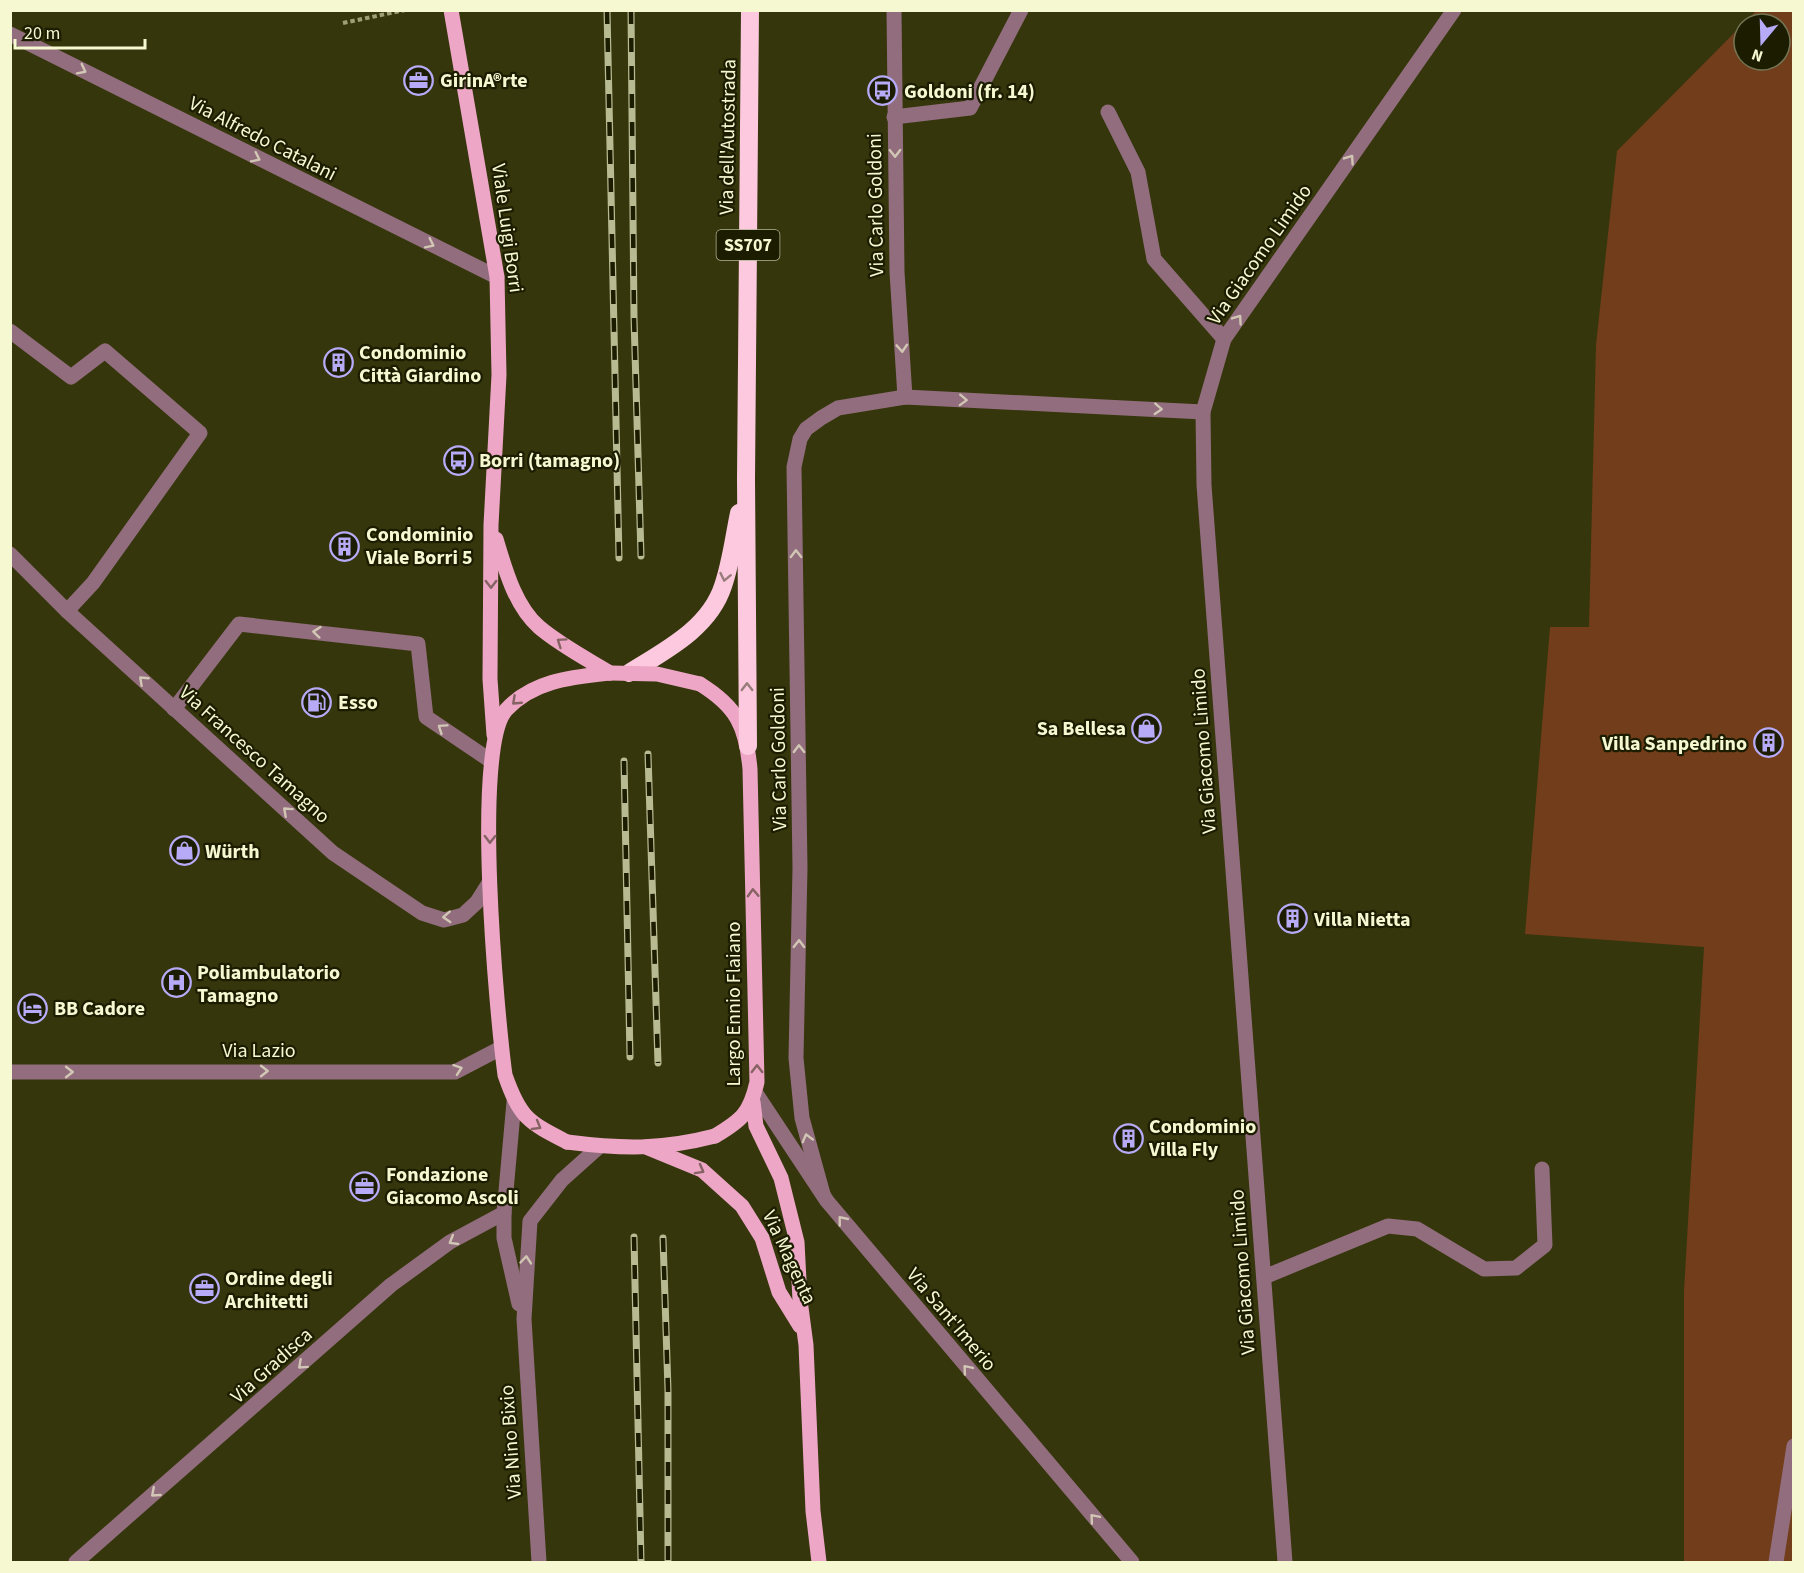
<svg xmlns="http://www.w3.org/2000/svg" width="1804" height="1573" font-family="'Source Sans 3',sans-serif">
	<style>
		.green { fill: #723d1b; fill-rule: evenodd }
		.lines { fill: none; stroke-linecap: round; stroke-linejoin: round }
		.path { stroke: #9d9f77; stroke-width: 4; stroke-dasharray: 4.5 3; stroke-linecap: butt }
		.minor { stroke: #916d7d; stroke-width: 15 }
		.major { stroke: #eea6c6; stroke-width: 15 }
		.highway { stroke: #fdc9df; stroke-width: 18 }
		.rail-casing { stroke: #b8ba92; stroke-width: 7 }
		.rail { stroke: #1c1d00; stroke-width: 4.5; stroke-dasharray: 14; stroke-linecap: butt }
		.major-bridge { stroke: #eea6c6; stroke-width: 15 }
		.oneway { stroke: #d2c7b4 }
		.oneway2 { stroke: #987c7b }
		.oneway3 { stroke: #856263 }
		.labels { text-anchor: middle; stroke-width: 4.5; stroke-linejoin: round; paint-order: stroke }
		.shield { fill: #1c1d00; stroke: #b4b692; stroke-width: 1.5 }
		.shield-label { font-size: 18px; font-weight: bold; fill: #f5f8d1 }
		.poi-label { font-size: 20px; font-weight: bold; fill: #f5f8d1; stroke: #1c1d00; text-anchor: start }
		.street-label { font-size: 20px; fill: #f5f8d1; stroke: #1c1d00 }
	</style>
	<rect width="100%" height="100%" fill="#35360c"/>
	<path class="green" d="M1756,11H1793V1562H1684V1291L1704,947L1525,934L1550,627H1589L1596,345L1617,151ZM1744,24H1780V60H1744Z"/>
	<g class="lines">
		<path class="path" d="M343,23L405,10"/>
		<g class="minor">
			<path d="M894,10L897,272L905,397"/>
			<path d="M10,34L497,277"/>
			<path d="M1108,112L1138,172L1154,259L1224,339"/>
			<path d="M894,117L970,108L1021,10"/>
			<path d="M10,331L71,377L105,351L200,433L93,583L67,611"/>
			<path d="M10,554L67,611L333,853L422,913L444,920L463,915L477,902L489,883"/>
			<path d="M174,709L239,624L418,644L426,717L491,761"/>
			<path d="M10,1072H455L501,1048"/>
			<path d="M755,1092L827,1201L1132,1562"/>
			<path d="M514,1102L504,1213V1238L519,1304"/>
			<path d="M823,1194L802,1118L796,1058L800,868L794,467L800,439L806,429L821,418L838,408L905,397L1203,412"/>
			<path d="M1264,1277L1388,1226L1417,1229L1484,1269L1516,1268L1545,1245L1542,1169"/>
			<path d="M76,1562L391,1285L450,1242L504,1213"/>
			<path d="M539,1562L524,1319L530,1221L562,1180L600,1146"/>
			<path d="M1285,1562L1204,485L1203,412L1224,339L1454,10"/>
			<path d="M1776,1562L1794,1446"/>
		</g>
		<g class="major">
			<path d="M451,10L497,277L499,375L491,525L490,679L494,735"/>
			<path d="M496,539C505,569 515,606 539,627C560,645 587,659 610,673"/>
			<path d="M700,684C737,707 746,726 750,769L757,1082C750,1113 742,1120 715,1136"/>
			<path d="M753,1102L756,1126L781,1178L797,1242L800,1300L806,1345L813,1511L819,1562"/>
			<path d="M567,1142C528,1122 520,1118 505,1075C497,1016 472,748 506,710C533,680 573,677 610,673"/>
			<path d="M646,1147L702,1170L742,1206L762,1238L779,1292L800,1326"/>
		</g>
		<g class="highway">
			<path d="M629,673C664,651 709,629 723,586C731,563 734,537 739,513"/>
			<path d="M748,746L746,479L750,10"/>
		</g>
		<defs>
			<g id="rail">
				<path d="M607,10L619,558"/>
				<path d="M631,10L634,318L641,556"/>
				<path d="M648,754L658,1063"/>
				<path d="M624,761L630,1057"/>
				<path d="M634,1237L641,1562"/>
				<path d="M663,1238L668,1390V1562"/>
			</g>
		</defs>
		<use href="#rail" class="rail-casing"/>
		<use href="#rail" class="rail"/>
		<g class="major-bridge">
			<path d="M610,673L657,674L700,684"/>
			<path d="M567,1142C622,1149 661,1150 715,1136"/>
		</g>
	</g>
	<defs><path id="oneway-chevron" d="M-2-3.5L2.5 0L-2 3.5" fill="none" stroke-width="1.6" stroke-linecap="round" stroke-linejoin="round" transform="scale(1.5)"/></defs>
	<g class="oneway">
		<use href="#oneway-chevron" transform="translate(82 70) rotate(27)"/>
		<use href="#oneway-chevron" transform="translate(895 153) rotate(89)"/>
		<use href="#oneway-chevron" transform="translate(256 158) rotate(26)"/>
		<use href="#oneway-chevron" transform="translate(1350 159) rotate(-55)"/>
		<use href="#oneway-chevron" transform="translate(430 244) rotate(26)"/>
		<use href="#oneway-chevron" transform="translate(1238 319) rotate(-55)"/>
		<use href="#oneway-chevron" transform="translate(902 348) rotate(86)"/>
		<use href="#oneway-chevron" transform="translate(963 400) rotate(2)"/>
		<use href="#oneway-chevron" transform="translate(1158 409) rotate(3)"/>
		<use href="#oneway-chevron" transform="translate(796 554) rotate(-91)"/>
		<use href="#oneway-chevron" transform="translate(317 632) rotate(-174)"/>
		<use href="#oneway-chevron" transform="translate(143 680) rotate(-137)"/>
		<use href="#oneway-chevron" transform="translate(442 728) rotate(-146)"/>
		<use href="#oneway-chevron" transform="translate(799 749) rotate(-91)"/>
		<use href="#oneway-chevron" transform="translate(287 811) rotate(-138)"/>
		<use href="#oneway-chevron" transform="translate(447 917) rotate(177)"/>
		<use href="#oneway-chevron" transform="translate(799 944) rotate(-89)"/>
		<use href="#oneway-chevron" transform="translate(458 1069) rotate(-19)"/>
		<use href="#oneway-chevron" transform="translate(264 1071)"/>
		<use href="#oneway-chevron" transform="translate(69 1072)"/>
		<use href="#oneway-chevron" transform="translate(807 1138) rotate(-105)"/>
		<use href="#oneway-chevron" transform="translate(842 1220) rotate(-129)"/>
		<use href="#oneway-chevron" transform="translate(453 1241) rotate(149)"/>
		<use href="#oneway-chevron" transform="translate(526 1260) rotate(-85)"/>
		<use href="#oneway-chevron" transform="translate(302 1365) rotate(138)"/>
		<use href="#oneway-chevron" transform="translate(967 1369) rotate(-130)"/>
		<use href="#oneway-chevron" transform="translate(155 1493) rotate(139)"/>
		<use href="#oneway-chevron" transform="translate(1094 1518) rotate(-130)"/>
	</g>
	<g class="oneway2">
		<use href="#oneway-chevron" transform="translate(725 577) rotate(102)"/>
		<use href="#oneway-chevron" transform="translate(747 687) rotate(-90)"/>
	</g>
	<g class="oneway3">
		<use href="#oneway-chevron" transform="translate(491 584) rotate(90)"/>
		<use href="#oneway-chevron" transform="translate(561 642) rotate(-145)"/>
		<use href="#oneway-chevron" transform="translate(516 701) rotate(137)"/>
		<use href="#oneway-chevron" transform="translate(490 839) rotate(91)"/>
		<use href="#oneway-chevron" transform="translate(753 893) rotate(-92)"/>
		<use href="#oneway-chevron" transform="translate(757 1069) rotate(-90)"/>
		<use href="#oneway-chevron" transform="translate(537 1126) rotate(30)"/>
		<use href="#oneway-chevron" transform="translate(700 1170) rotate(29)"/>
	</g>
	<defs>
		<symbol id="office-ring" viewBox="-11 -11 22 22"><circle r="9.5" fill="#1c1d00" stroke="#b7abf8" stroke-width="1.5"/><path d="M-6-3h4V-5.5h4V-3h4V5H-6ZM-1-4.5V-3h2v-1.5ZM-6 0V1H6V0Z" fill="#b7abf8"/></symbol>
		<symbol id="bus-ring" viewBox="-11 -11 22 22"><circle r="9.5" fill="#1c1d00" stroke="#b7abf8" stroke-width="1.5"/><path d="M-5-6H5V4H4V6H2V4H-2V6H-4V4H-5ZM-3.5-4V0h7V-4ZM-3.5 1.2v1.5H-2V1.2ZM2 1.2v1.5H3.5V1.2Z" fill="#b7abf8"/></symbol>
		<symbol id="building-ring" viewBox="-11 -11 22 22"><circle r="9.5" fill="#1c1d00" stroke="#b7abf8" stroke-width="1.5"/><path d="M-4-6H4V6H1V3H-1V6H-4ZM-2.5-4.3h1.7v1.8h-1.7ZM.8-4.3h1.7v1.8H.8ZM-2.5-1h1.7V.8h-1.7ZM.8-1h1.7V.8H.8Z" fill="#b7abf8"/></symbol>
		<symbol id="fuel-ring" viewBox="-11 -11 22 22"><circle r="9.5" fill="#1c1d00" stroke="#b7abf8" stroke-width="1.5"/><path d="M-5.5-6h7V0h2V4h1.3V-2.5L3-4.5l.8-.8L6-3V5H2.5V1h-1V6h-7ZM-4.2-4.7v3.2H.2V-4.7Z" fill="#b7abf8"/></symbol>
		<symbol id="shop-ring" viewBox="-11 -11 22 22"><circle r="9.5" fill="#1c1d00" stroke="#b7abf8" stroke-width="1.5"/><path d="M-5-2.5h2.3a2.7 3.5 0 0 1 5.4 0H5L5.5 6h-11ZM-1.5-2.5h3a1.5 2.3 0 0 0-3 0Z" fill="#b7abf8"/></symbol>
		<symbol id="hospital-ring" viewBox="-11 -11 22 22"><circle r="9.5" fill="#1c1d00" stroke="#b7abf8" stroke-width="1.5"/><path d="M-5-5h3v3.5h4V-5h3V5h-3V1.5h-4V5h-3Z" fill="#b7abf8"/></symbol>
		<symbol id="hotel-ring" viewBox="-11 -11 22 22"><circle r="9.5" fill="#1c1d00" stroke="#b7abf8" stroke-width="1.5"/><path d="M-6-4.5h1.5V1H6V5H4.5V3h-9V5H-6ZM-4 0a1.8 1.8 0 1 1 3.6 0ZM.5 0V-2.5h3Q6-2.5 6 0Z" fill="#b7abf8"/></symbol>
	</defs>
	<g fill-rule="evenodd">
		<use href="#office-ring" x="402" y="64" width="33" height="33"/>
		<use href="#bus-ring" x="866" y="74" width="33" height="33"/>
		<use href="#building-ring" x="322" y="346" width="33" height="33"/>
		<use href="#bus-ring" x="442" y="444" width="33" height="33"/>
		<use href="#building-ring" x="328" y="530" width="33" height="33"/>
		<use href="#fuel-ring" x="300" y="686" width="33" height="33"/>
		<use href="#shop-ring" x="1130" y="712" width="33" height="33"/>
		<use href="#building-ring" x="1752" y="726" width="33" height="33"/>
		<use href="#shop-ring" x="168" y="834" width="33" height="33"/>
		<use href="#building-ring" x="1276" y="902" width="33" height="33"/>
		<use href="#hospital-ring" x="160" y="966" width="33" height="33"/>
		<use href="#hotel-ring" x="16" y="992" width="33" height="33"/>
		<use href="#building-ring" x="1112" y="1122" width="33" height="33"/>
		<use href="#office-ring" x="348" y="1170" width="33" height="33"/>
		<use href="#office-ring" x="188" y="1272" width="33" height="33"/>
	</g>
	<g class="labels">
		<rect class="shield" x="716.5" y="230" width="63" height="30" rx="4.5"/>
		<g class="shield-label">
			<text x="748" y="251">SS707</text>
		</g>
		<g class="poi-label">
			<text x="440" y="87">GirinA®rte</text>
			<text x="904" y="98">Goldoni (fr. 14)</text>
			<text x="359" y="359">Condominio<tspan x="359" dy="23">Città Giardino</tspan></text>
			<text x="479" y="467">Borri (tamagno)</text>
			<text x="366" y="541">Condominio<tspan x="366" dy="23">Viale Borri 5</tspan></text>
			<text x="338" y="709">Esso</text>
			<text x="1126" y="735" text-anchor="end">Sa Bellesa</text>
			<text x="1747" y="750" text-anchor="end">Villa Sanpedrino</text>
			<text x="205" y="858">Würth</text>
			<text x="1314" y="926">Villa Nietta</text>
			<text x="197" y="979">Poliambulatorio<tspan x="197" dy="23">Tamagno</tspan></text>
			<text x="54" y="1015">BB Cadore</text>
			<text x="1149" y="1133">Condominio<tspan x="1149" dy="23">Villa Fly</tspan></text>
			<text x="386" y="1181">Fondazione<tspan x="386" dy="23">Giacomo Ascoli</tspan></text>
			<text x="225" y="1285">Ordine degli<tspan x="225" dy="23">Architetti</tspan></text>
		</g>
		<g class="street-label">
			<text transform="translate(727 137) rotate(-89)" y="7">Via dell'Autostrada</text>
			<text transform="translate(263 138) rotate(27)" y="7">Via Alfredo Catalani</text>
			<text transform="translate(875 205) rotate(-91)" y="7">Via Carlo Goldoni</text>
			<text transform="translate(508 228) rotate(82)" y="7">Viale Luigi Borri</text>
			<text transform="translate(1259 254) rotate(-55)" y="7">Via Giacomo Limido</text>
			<text transform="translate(1203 751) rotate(-94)" y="7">Via Giacomo Limido</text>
			<text transform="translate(255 754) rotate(42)" y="7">Via Francesco Tamagno</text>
			<text transform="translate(778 759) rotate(-91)" y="7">Via Carlo Goldoni</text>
			<text transform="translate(733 1004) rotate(-90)" y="7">Largo Ennio Flaiano</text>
			<text x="259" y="1057">Via Lazio</text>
			<text transform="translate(790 1257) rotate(65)" y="7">Via Magenta</text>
			<text transform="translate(1242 1272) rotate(-94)" y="7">Via Giacomo Limido</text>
			<text transform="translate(952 1319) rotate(50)" y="7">Via Sant'Imerio</text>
			<text transform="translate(271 1365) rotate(-42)" y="7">Via Gradisca</text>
			<text transform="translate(510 1442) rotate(-94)" y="7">Via Nino Bixio</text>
		</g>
	</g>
	<rect width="1804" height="1573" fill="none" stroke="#f5f8d1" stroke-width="24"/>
	<g transform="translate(1762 42) rotate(199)"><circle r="28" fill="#1c1d00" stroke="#737554" stroke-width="1.5"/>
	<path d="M0-4.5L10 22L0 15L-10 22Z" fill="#b7abf8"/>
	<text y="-9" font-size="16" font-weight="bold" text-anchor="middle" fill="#f5f8d1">N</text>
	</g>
	<path d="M15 39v9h130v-9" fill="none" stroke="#f5f8d1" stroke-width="3"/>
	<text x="24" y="39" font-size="18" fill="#f5f8d1" stroke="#1c1d00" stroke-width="4.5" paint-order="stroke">20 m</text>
</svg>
